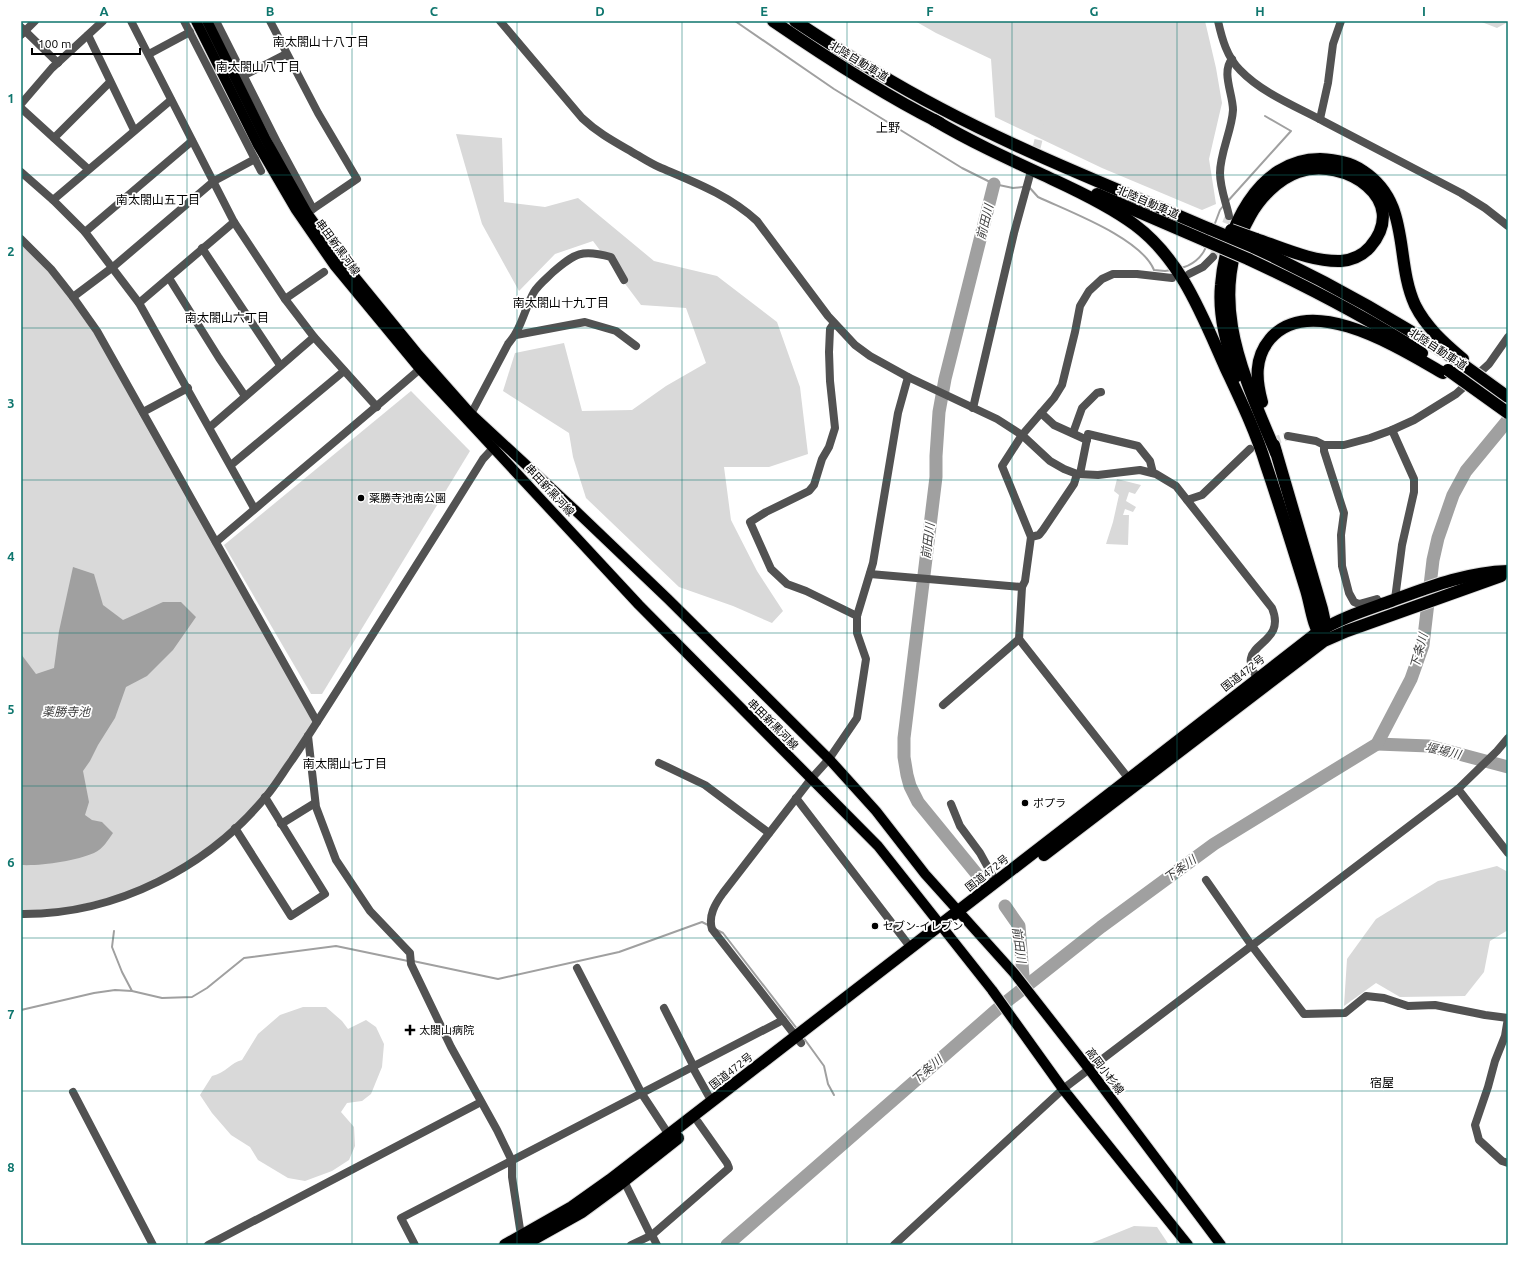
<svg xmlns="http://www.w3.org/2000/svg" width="1529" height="1266" font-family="Ubuntu,'Noto Sans JP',sans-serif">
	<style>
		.green { fill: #d9d9d9 }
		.water { fill: #a0a0a0 }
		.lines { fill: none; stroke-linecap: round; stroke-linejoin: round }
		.stream { stroke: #a0a0a0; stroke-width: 2 }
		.river { stroke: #a0a0a0; stroke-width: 13 }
		.minor-tunnel { stroke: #d9d9d9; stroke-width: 8; stroke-dasharray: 8 4; stroke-linecap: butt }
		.major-casing { stroke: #dbdbdb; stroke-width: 12 }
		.highway-casing { stroke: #dbdbdb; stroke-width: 14 }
		.minor { stroke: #525252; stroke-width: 8 }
		.major { stroke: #000; stroke-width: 10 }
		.highway { stroke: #000; stroke-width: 12 }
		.highway-bridge-casing { stroke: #dbdbdb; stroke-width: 14; stroke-linecap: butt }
		.highway-bridge { stroke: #000; stroke-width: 12 }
		.grid { fill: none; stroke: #0f766e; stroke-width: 1; stroke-opacity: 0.55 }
		.poi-dot { fill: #000; stroke: #fff; stroke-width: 1.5 }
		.labels { text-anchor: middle; stroke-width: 3.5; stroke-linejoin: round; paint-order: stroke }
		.street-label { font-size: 11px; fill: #000; stroke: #fff }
		.poi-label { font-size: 11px; fill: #000; stroke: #fff; text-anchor: start }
		.neighbourhood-label { font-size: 12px; fill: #000; stroke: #fff }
		.water-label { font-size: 12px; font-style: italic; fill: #414141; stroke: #fff }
		.neatline { fill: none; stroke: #0f766e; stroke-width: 1.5 }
		.grid-label { font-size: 13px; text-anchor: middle; font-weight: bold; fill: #0f766e }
	</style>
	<rect width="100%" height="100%" fill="#fff"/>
	<g class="green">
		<path d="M915,21H1205L1216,68L1222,103L1209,159L1216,204L1202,210L1102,168L995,117L991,59L936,33Z"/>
		<path d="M1479,21H1508V22L1497,28Z"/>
		<path d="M456,134L502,138L504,202L545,207L578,198L654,261L717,276L777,322L800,387L808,454L769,467H724L731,520L757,571L783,611L772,623L733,606L679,587L586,498L573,457L569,433L503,391L515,353L564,343L582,411L632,410L666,386L706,363L686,308L641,305L593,241L555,254L519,291L482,224Z"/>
		<path d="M21,239L76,300L317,721L309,734L246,816L194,859L129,893L67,908L21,911Z"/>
		<path d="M411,391L470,451L322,694H311L224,545Z"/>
		<path d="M1117,479L1141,485L1135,494L1129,492L1126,501L1136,507L1133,512L1125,509L1123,515H1129L1128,545L1106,544L1113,522L1119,495L1114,491Z"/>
		<path d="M1497,866L1508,872V930L1490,941L1484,972L1465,996L1400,997L1376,983L1344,1006L1347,959L1376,919L1438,881Z"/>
		<path d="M303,1007H326L342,1021L348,1029L366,1020L376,1027L384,1044L382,1067L371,1094L362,1101L347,1103L341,1112L354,1127L355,1146L349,1160L332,1171L305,1181L288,1178L258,1160L250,1147L231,1135L212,1113L200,1095L212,1076C226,1073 231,1062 242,1060L258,1034L280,1015Z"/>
		<path d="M1134,1226L1157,1227L1169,1245H1087Z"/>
	</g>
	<path class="water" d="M73,567L94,574L103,605L123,620L163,602H181L196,617L173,650L147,676L126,687L115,718L98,745L90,761L83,771L89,802L85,815L92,820L102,822L113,833C108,840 103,849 94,853C76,861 41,866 21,865V654L36,674L54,668L59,631Z"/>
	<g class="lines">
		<g class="stream">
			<path d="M735,21L834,89L962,168L994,184L1013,188L1023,187"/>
			<path d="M1029,187L1038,197C1070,212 1141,238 1154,270L1165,271L1172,270"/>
			<path d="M1227,202L1291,131L1265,116"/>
			<path d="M1214,226L1220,210L1224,205"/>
			<path d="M1180,268C1192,266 1202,257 1206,247"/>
			<path d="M717,930L723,933L798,1030"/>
			<path d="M413,961L498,979L619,952L702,922L710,926"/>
			<path d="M132,991L162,998L192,997L207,988L244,958L336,946L408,961"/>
			<path d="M21,1010L94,993L115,990L132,991L122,972L112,947L114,931"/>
			<path d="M803,1037L824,1066L828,1084L834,1095"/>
		</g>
		<g class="river">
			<path d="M1377,744L1429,746L1508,767"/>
			<path d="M980,878L918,802L910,786L907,775L904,757V738L936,477V456L939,412L945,379L994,184"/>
			<path d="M1005,906L1019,926L1024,988"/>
			<path d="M727,1245L1001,1006L1101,927L1214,844L1377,744L1411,679L1423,645L1433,560L1438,538L1453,495L1466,471L1508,420"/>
		</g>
		<g class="minor-tunnel">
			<path d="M1031,171L1043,121"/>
			<path d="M1213,257L1229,216"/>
			<path d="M1250,449L1288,436"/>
		</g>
		<defs>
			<g id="major">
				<path d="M196,21L258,145L296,210L334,265L420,369L639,605L878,846L992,990L1063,1089L1188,1245"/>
				<path d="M207,21L266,140L307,213L341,260L417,353L471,414L576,511L668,599L829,759L876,811L925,874L1014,973L1089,1069L1221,1245"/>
			</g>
			<g id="highway">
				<path d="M773,21C827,58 882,94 940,123"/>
				<path d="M795,21C842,52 890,82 940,108C1027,154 1120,190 1210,229"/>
				<path d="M934,120C973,143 1013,161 1054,180C1082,193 1111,207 1135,225C1182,260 1203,318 1226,369C1241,401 1256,432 1266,465C1280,506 1293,548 1306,590C1311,606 1312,625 1322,638"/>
				<path d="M1097,194L1206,241"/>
				<path d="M1256,239C1283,248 1312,262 1341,261C1352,260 1363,255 1370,247C1411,200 1345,156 1298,172C1278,179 1260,198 1250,216C1204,297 1244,376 1276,453"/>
				<path d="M1253,247C1322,279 1389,316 1453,358"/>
				<path d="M1248,259C1308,287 1366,317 1422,353"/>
				<path d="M1237,376C1227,346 1218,316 1221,285C1225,231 1257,159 1320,159C1335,160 1351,162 1363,171C1412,203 1394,259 1415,305C1426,327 1444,343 1463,359"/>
				<path d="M1262,402C1256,380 1254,358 1270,339C1311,291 1402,350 1443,373"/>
				<path d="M1274,445L1322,609L1324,618V634"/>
				<path d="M1044,855L1324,641L1347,631L1501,576"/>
				<path d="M505,1245L572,1207L610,1180L1129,779L1318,632C1340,618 1366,610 1391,601C1429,587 1467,572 1508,571"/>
				<path d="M523,1245L582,1212L616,1187L678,1138"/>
			</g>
		</defs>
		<use href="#major" class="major-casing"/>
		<use href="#highway" class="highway-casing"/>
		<g class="minor">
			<path d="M131,21L234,222L285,299L314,337L377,407"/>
			<path d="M184,21L261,171"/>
			<path d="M216,21L278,144L313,209"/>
			<path d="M270,21L318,113L357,179L307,213"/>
			<path d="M500,21L582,118C598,133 613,141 632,152C641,157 650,163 659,167C694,182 729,195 757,221L828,316L855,345L870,356L908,377L997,419L1022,435L1050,461L1064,469L1077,474L1098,475L1140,470L1156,474L1176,486L1272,608C1289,649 1227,641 1261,683"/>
			<path d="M1218,21C1222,39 1227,57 1240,70C1262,93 1295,106 1323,121C1369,145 1415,169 1461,193L1485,208L1508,226"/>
			<path d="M21,27L58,63"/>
			<path d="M21,35L35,21"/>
			<path d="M88,35L134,130"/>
			<path d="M149,54L190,32"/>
			<path d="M243,76L286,54"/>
			<path d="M21,104L52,68L103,21"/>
			<path d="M21,108L88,169"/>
			<path d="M1320,119L1328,83L1333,44L1341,21"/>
			<path d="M54,138L110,82"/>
			<path d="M21,172L53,200L85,232L139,303L254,508"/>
			<path d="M53,200L171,100"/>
			<path d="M1229,216C1226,202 1220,188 1220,173C1220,153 1232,130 1233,110C1233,94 1221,72 1232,59"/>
			<path d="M85,232L192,141"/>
			<path d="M21,239L51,269L73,297L97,331L317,722"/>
			<path d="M202,248L280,365"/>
			<path d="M1189,274L1203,267L1213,257"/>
			<path d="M169,278L219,358L245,396"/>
			<path d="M73,297L113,267L214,181L255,159"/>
			<path d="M285,299L324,272"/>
			<path d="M139,303L234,222"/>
			<path d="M834,323L830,329L829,352L830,381L835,428L829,447L822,459L814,485L809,491L766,512L750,522L771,569L787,584L806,591L857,616"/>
			<path d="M516,335L585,322L616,331L636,346"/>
			<path d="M973,408L1014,233L1031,171"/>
			<path d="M143,412L188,388"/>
			<path d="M1041,413L1054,425L1087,440"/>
			<path d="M471,414L508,344C522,328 524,310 534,292C538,285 547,278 553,272C575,253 582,249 611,257L624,280"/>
			<path d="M210,427L314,337"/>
			<path d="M1392,430L1414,479V492L1402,545L1395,599"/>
			<path d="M1073,433L1082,408L1097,393L1101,392"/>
			<path d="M1288,436L1316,441L1324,445H1344L1370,438L1392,430L1414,420L1456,394L1489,364L1508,337"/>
			<path d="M1324,445V451L1344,513L1341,535L1342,566L1349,593L1354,602L1359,604L1377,599L1379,605"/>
			<path d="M231,465L344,371"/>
			<path d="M1077,474L1074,484L1043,530L1039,535L1031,537L1025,581L1022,587L1019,639L1129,779"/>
			<path d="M1080,474L1088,434L1138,446L1150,461L1153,473"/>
			<path d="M1187,500L1202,495L1250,449"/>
			<path d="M1031,537L1002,466L1022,435L1054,398L1062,385L1075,332L1080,306L1089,291L1102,279L1113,274H1137L1172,278"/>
			<path d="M216,542C284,484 353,427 420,369"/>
			<path d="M870,574L1022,587"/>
			<path d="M943,705L1019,639"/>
			<path d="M308,736L316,807L336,860L370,911L410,953L411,964L451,1047L497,1130L512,1161V1177L520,1229L526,1238"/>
			<path d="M659,763L705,785L769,833"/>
			<path d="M1458,789L1508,853"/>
			<path d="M796,798L911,948"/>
			<path d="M951,804L960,826L980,853L996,882"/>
			<path d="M281,824L315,803"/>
			<path d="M235,828L291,916L325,894L265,797"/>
			<path d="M1206,880L1252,946L1304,1014L1345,1013L1366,996L1384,998L1408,1006L1435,1005L1485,1015L1508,1018"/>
			<path d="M21,914C116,915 209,867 268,794C277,783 284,771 292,760C315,726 337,691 359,656C400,591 442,525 483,459L496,445"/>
			<path d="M577,968L642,1094L669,1135"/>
			<path d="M664,1008L694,1067"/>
			<path d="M1508,1018L1505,1036L1495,1061L1488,1087L1475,1125L1479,1140L1502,1161L1508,1163"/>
			<path d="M801,1043L712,929C708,916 715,904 723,893L811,779L829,759L857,718L866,659L857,633V616L873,563L898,413L908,377"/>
			<path d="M693,1068L712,1102"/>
			<path d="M73,1092L153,1245"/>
			<path d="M624,1181L651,1236"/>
			<path d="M652,1235L657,1245"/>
			<path d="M208,1245L481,1102"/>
			<path d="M415,1245L401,1218L783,1020"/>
			<path d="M631,1245L652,1235L729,1168L727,1163L698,1122"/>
			<path d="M894,1245L1063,1089L1458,789L1497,751L1508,738"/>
		</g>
		<use href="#major" class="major"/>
		<use href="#highway" class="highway"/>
		<defs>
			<g id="highway-bridge">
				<path d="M1210,229L1253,247"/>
				<path d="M1231,230L1256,239"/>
				<path d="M1206,241L1248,259"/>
				<path d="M1461,363L1508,397"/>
				<path d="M1448,370L1508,413"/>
			</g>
		</defs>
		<use href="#highway-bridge" class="highway-bridge-casing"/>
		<use href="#highway-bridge" class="highway-bridge"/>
	</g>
	<path class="grid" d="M187,21V1245M352,21V1245M517,21V1245M682,21V1245M847,21V1245M1012,21V1245M1177,21V1245M1342,21V1245M21,175H1508M21,328H1508M21,480H1508M21,633H1508M21,786H1508M21,938H1508M21,1091H1508"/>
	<g class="poi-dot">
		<circle cx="361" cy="498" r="4"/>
		<circle cx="1025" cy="803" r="4"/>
		<circle cx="875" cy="926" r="4"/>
		<path d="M408 1024h4v4h4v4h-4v4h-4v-4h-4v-4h4z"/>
	</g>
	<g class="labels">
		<g class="street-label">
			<text transform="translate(859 61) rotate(31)" y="4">北陸自動車道</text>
			<text transform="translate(1148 202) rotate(23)" y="4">北陸自動車道</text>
			<text transform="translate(338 247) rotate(54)" y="4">串田新黒河線</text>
			<text transform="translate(1438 349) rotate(33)" y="4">北陸自動車道</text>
			<text transform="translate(550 490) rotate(47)" y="4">串田新黒河線</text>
			<text transform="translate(1243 673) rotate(-38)" y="4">国道472号</text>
			<text transform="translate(773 724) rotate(45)" y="4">串田新黒河線</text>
			<text transform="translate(987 873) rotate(-38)" y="4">国道472号</text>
			<text transform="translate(731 1071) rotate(-38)" y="4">国道472号</text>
			<text transform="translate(1105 1071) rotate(53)" y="4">高岡小杉線</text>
		</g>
		<g class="poi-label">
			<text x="369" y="502">薬勝寺池南公園</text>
			<text x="1033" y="807">ポプラ</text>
			<text x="883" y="930">セブン-イレブン</text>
			<text x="419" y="1034">太閤山病院</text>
		</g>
		<g class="neighbourhood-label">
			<text x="321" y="46">南太閤山十八丁目</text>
			<text x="258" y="71">南太閤山八丁目</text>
			<text x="888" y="132">上野</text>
			<text x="158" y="204">南太閤山五丁目</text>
			<text x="561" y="307">南太閤山十九丁目</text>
			<text x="227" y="322">南太閤山六丁目</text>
			<text x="345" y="768">南太閤山七丁目</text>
			<text x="1382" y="1087">宿屋</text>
		</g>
		<g class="water-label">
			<text transform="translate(985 222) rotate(-76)" y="4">前田川</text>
			<text transform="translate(928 541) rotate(-83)" y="4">前田川</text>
			<text transform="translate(1419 651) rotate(-75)" y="4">下条川</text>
			<text x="66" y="716">薬勝寺池</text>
			<text transform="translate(1443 751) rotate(13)" y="4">堰場川</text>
			<text transform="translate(1180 869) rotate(-36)" y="4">下条川</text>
			<text transform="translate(1019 945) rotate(82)" y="4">前田川</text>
			<text transform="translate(927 1070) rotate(-41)" y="4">下条川</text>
		</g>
	</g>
	<rect width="1529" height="1266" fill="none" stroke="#ffffff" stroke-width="44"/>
	<path d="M32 48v6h108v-6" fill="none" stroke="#000000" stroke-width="2"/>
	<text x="38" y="48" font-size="12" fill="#000000" stroke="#ffffff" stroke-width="3" paint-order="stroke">100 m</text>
	<rect x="22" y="22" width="1485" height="1222" class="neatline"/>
	<g class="grid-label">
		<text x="104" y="16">A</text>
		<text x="270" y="16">B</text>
		<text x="434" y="16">C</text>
		<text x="600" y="16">D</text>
		<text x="764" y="16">E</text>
		<text x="930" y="16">F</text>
		<text x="1094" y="16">G</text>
		<text x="1260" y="16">H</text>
		<text x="1424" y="16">I</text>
		<text x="11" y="103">1</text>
		<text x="11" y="256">2</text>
		<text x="11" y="408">3</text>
		<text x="11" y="561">4</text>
		<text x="11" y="714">5</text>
		<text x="11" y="867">6</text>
		<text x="11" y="1019">7</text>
		<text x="11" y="1172">8</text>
	</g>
</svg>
